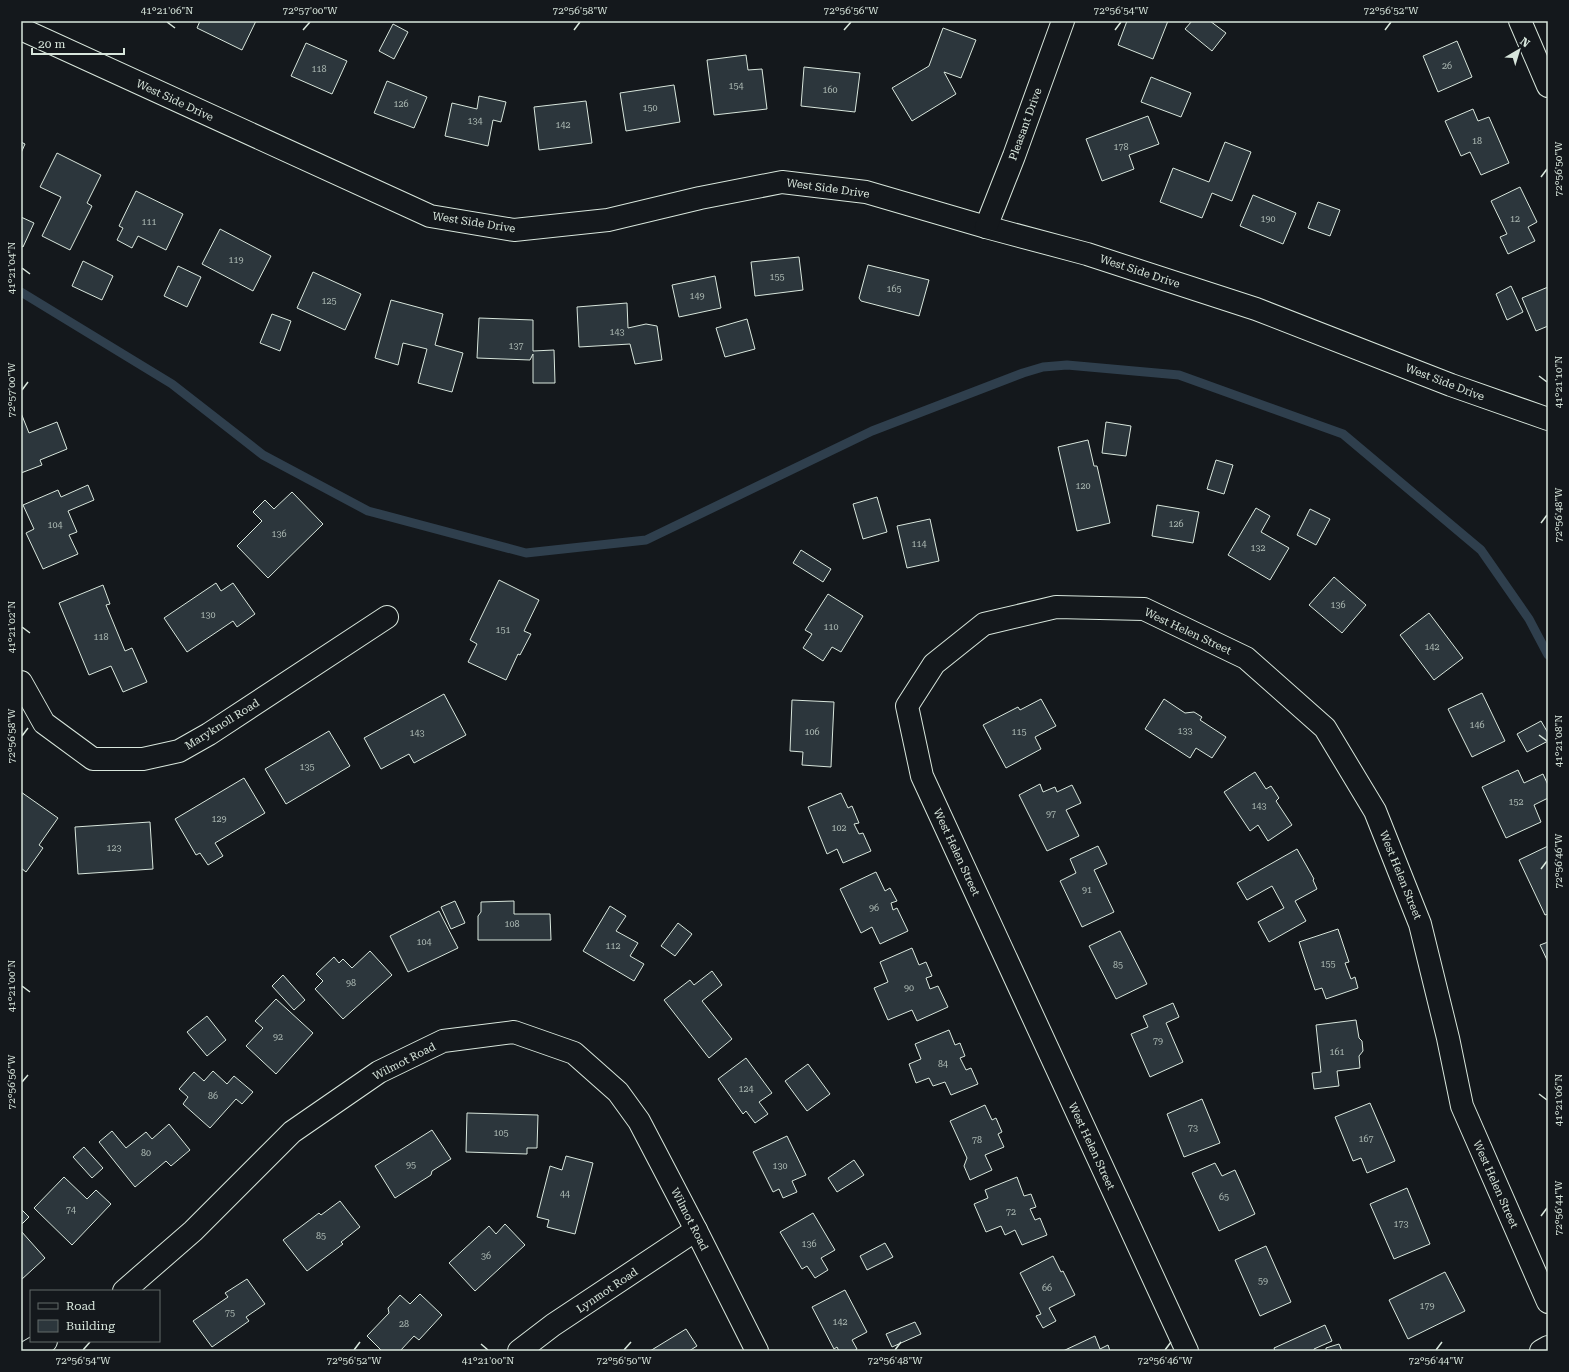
<svg xmlns="http://www.w3.org/2000/svg" width="1569" height="1372" font-family="'Roboto Serif',serif">
	<style>
		.lines { fill: none; stroke-linecap: round; stroke-linejoin: round }
		.stream { stroke: #2f3f4d; stroke-width: 9 }
		.building { fill: #2c363c; stroke: #d8e6dc }
		.street-casing { stroke: #d8e6dc; stroke-width: 24 }
		.street { stroke: #14181c; stroke-width: 22 }
		.ticks { fill: none; stroke: #d8e6dc; stroke-width: 1.5 }
		.labels { text-anchor: middle; stroke-width: 3; stroke-linejoin: round; paint-order: stroke }
		.number-label { font-size: 9px; fill: #adbab4 }
		.street-label { font-size: 11px; fill: #d8e6dc; stroke: #14181c }
		.neatline { fill: none; stroke: #d8e6dc; stroke-width: 1.5 }
		.ticks-label { font-size: 10px; text-anchor: middle; fill: #d8e6dc }
	</style>
	<rect width="100%" height="100%" fill="#14181c"/>
	<g class="lines">
		<path class="stream" d="M21,292L172,384L263,455L368,511L526,553L646,540L872,431L1023,373L1043,367L1067,365L1179,375L1343,434L1481,550L1529,619L1548,655"/>
	</g>
	<g class="building">
		<path d="M200,21H256L242,50L197,28Z"/>
		<path d="M1127,21H1168L1153,59L1118,45Z"/>
		<path d="M1192,21H1210L1226,33L1212,51L1185,29Z"/>
		<path d="M393,24L408,32L394,59L379,51Z"/>
		<path d="M943,28L976,40L961,78L944,72L956,94L912,121L892,88L929,66Z"/>
		<path d="M1457,41L1472,77L1438,92L1423,56Z"/>
		<path d="M306,43L347,61L332,94L291,76Z"/>
		<path d="M746,55L748,70L762,69L767,109L714,115L707,60Z"/>
		<path d="M804,67L860,73L855,112L801,106Z"/>
		<path d="M1151,77L1191,93L1181,117L1141,102Z"/>
		<path d="M387,81L427,97L414,128L374,113Z"/>
		<path d="M674,85L680,122L626,131L620,93Z"/>
		<path d="M479,96L506,102L501,122L493,120L488,146L445,136L452,103L477,109Z"/>
		<path d="M586,101L592,143L539,150L534,107Z"/>
		<path d="M1473,109L1478,121L1489,117L1509,163L1481,175L1470,152L1461,156L1445,121Z"/>
		<path d="M1148,116L1159,144L1129,155L1134,169L1102,181L1086,139Z"/>
		<path d="M21,142L25,144L21,153Z"/>
		<path d="M1225,142L1251,152L1232,201L1212,193L1202,218L1160,202L1173,168L1209,182Z"/>
		<path d="M57,153L101,175L87,203L92,206L70,250L42,236L61,197L40,187Z"/>
		<path d="M1520,187L1537,222L1528,227L1535,241L1508,254L1500,237L1507,234L1491,201Z"/>
		<path d="M136,191L183,214L166,250L138,236L132,248L117,240L123,228L119,226Z"/>
		<path d="M1253,195L1296,213L1283,244L1240,226Z"/>
		<path d="M1318,202L1340,210L1330,236L1308,228Z"/>
		<path d="M21,217L34,223L23,247L21,246Z"/>
		<path d="M220,229L271,256L253,291L202,264Z"/>
		<path d="M799,257L803,290L755,296L751,262Z"/>
		<path d="M83,261L113,276L102,300L72,286Z"/>
		<path d="M868,265L929,280L919,316L861,301L859,298Z"/>
		<path d="M178,266L201,277L187,307L164,296Z"/>
		<path d="M313,272L361,294L345,330L297,308Z"/>
		<path d="M715,276L721,308L679,317L672,285Z"/>
		<path d="M1511,286L1523,312L1507,320L1496,294Z"/>
		<path d="M1548,287V326L1536,331L1522,298Z"/>
		<path d="M391,300L443,314L435,345L463,353L452,392L418,383L427,349L403,343L398,365L375,358Z"/>
		<path d="M627,303L628,328L646,324L657,326L662,360L635,364L630,344L579,347L577,307Z"/>
		<path d="M272,314L291,321L280,351L260,343Z"/>
		<path d="M479,318L533,320V351L554,350L555,383H533V354L530,360L477,358Z"/>
		<path d="M747,319L755,349L725,357L716,328Z"/>
		<path d="M21,413L29,433L57,422L67,449L40,460L42,465L21,473Z"/>
		<path d="M1106,422L1131,426L1126,456L1102,453Z"/>
		<path d="M1088,440L1094,466H1097L1110,523L1077,531L1058,447Z"/>
		<path d="M1216,460L1233,465L1224,494L1207,489Z"/>
		<path d="M88,485L94,500L68,511L77,532L69,535L78,554L43,569L26,533L34,529L23,505L58,490L61,497Z"/>
		<path d="M292,492L323,524L268,578L237,546L262,521L253,512L265,500L274,509Z"/>
		<path d="M877,497L887,532L863,539L853,504Z"/>
		<path d="M1157,505L1199,512L1193,543L1152,536Z"/>
		<path d="M1256,508L1270,516L1261,532L1289,548L1270,580L1228,555Z"/>
		<path d="M1310,509L1330,519L1316,545L1297,535Z"/>
		<path d="M930,519L939,561L907,568L897,526Z"/>
		<path d="M801,550L831,569L823,582L793,563Z"/>
		<path d="M1334,577L1366,605L1342,633L1309,605Z"/>
		<path d="M499,580L539,600L524,631L531,634L520,655L518,654L506,680L468,662L477,644L470,640Z"/>
		<path d="M216,583L221,591L233,583L255,614L237,627L233,621L187,652L164,618Z"/>
		<path d="M103,585L110,604L106,605L125,651L132,648L147,682L123,692L111,666L89,675L59,603Z"/>
		<path d="M828,594L863,616L841,652L832,647L823,661L803,648L812,634L805,630Z"/>
		<path d="M1429,613L1463,658L1434,680L1400,635Z"/>
		<path d="M1482,693L1505,741L1472,757L1448,709Z"/>
		<path d="M444,694L466,735L414,763L409,754L381,769L364,738Z"/>
		<path d="M1041,699L1056,726L1035,737L1041,749L1006,768L983,725L1018,707L1020,710Z"/>
		<path d="M1164,699L1185,713L1194,712L1202,717L1200,720L1226,737L1212,758L1196,748L1190,758L1145,729Z"/>
		<path d="M792,700L834,702L831,767L802,765L803,752L790,751Z"/>
		<path d="M1541,721L1548,733V741L1527,752L1517,734Z"/>
		<path d="M329,731L350,766L286,804L265,769Z"/>
		<path d="M1518,770L1524,783L1543,774L1548,785V798L1534,805L1541,822L1506,838L1482,787Z"/>
		<path d="M1255,772L1266,789L1271,786L1279,798L1276,801L1292,825L1268,841L1258,825L1250,831L1224,792Z"/>
		<path d="M244,778L265,813L215,843L223,856L208,865L200,853L196,855L175,819Z"/>
		<path d="M1040,784L1043,792L1055,787L1057,792L1072,785L1081,803L1066,810L1079,836L1047,851L1019,795Z"/>
		<path d="M21,792L58,818L39,845L43,848L26,872L21,868Z"/>
		<path d="M841,793L848,808L852,806L859,823L854,824L859,834L863,833L871,851L843,863L837,849L827,854L808,807Z"/>
		<path d="M150,822L153,869L78,874L75,827Z"/>
		<path d="M1098,846L1107,864L1094,870L1114,912L1082,927L1060,881L1076,873L1070,859Z"/>
		<path d="M1548,846V914L1545,915L1519,860Z"/>
		<path d="M1297,849L1314,879L1313,880L1317,889L1295,901L1306,921L1269,942L1258,922L1284,908L1272,886L1247,900L1237,883Z"/>
		<path d="M876,872L885,891L890,888L897,901L891,903L893,910L897,908L908,931L880,944L872,927L861,933L840,889Z"/>
		<path d="M455,901L465,923L451,929L441,907Z"/>
		<path d="M514,901V914H550L551,940H478V916L481,912V902Z"/>
		<path d="M610,906L626,916L616,931L638,943L630,956L644,964L634,981L583,951Z"/>
		<path d="M439,911L458,948L408,972L390,936Z"/>
		<path d="M678,923L692,934L675,956L661,946Z"/>
		<path d="M1338,929L1349,962L1345,963L1351,979L1355,977L1358,988L1326,999L1322,988L1315,990L1299,942Z"/>
		<path d="M1120,931L1147,984L1116,999L1089,946Z"/>
		<path d="M1548,942V962L1540,945Z"/>
		<path d="M912,948L919,965L926,962L932,976L926,978L930,989L938,986L948,1007L917,1021L912,1010L888,1020L874,988L888,982L880,962Z"/>
		<path d="M370,951L392,975L343,1019L315,989L323,981L316,974L334,957L339,963L343,959L352,968Z"/>
		<path d="M712,971L722,985L702,1001L732,1039L709,1058L664,1000L690,980L694,985Z"/>
		<path d="M283,975L305,1000L294,1010L272,986Z"/>
		<path d="M276,999L313,1033L276,1074L246,1046L263,1028L255,1021Z"/>
		<path d="M1173,1003L1179,1017L1166,1023L1183,1062L1150,1077L1131,1034L1148,1027L1143,1016Z"/>
		<path d="M207,1016L226,1040L207,1056L187,1032Z"/>
		<path d="M1356,1020L1359,1038L1362,1041L1363,1051L1359,1056L1360,1068L1337,1071L1339,1086L1314,1089L1312,1073L1321,1072L1316,1025Z"/>
		<path d="M949,1030L955,1045L960,1043L965,1056L960,1058L966,1070L971,1068L978,1084L951,1095L945,1082L933,1086L929,1078L916,1083L909,1064L921,1059L915,1044Z"/>
		<path d="M746,1058L772,1093L759,1102L768,1114L755,1123L746,1111L743,1114L718,1079Z"/>
		<path d="M808,1064L830,1094L807,1111L785,1081Z"/>
		<path d="M213,1071L227,1084L234,1076L253,1092L242,1104L236,1099L210,1128L183,1104L188,1097L179,1089L194,1072L204,1081Z"/>
		<path d="M1202,1099L1220,1143L1184,1157L1167,1114Z"/>
		<path d="M1370,1103L1395,1161L1367,1173L1361,1158L1353,1161L1335,1117Z"/>
		<path d="M985,1105L992,1120L996,1118L1002,1132L998,1134L1004,1147L985,1155L992,1170L970,1180L964,1166L967,1158L950,1121Z"/>
		<path d="M467,1113L538,1115L537,1148H527V1154L466,1152Z"/>
		<path d="M169,1124L190,1150L171,1166L166,1161L135,1187L99,1142L112,1131L126,1148L146,1132L152,1139Z"/>
		<path d="M432,1130L451,1159L432,1171L431,1175L395,1198L375,1166Z"/>
		<path d="M787,1136L806,1175L792,1181L797,1192L783,1198L779,1189L773,1192L753,1152Z"/>
		<path d="M84,1147L103,1168L92,1178L73,1157Z"/>
		<path d="M566,1156L593,1163L575,1234L547,1227L549,1220L537,1217L550,1166L562,1170Z"/>
		<path d="M854,1160L864,1175L837,1192L828,1178Z"/>
		<path d="M1215,1163L1222,1176L1235,1170L1255,1214L1219,1231L1192,1173Z"/>
		<path d="M64,1177L87,1199L96,1190L111,1204L72,1245L34,1208Z"/>
		<path d="M1017,1177L1024,1196L1031,1194L1036,1207L1030,1209L1035,1220L1040,1218L1047,1235L1022,1245L1015,1230L1005,1235L1001,1226L986,1232L974,1204L988,1198L985,1190Z"/>
		<path d="M1407,1188L1430,1244L1394,1259L1370,1204Z"/>
		<path d="M340,1201L360,1227L341,1242L343,1244L307,1271L283,1240L319,1213L321,1215Z"/>
		<path d="M21,1209L29,1217L21,1225Z"/>
		<path d="M813,1213L835,1250L821,1258L828,1270L815,1278L807,1266L802,1269L780,1232Z"/>
		<path d="M505,1224L525,1245L475,1291L449,1263L489,1226L496,1234Z"/>
		<path d="M21,1231L45,1258L21,1280Z"/>
		<path d="M885,1243L893,1257L867,1270L860,1256Z"/>
		<path d="M1266,1246L1291,1302L1260,1316L1235,1260Z"/>
		<path d="M1053,1256L1061,1272L1063,1271L1075,1295L1049,1308L1056,1321L1043,1328L1036,1316L1041,1314L1020,1273Z"/>
		<path d="M1445,1272L1465,1311L1408,1339L1389,1300Z"/>
		<path d="M247,1279L265,1304L246,1317L249,1321L212,1347L193,1321L228,1297L225,1293Z"/>
		<path d="M845,1290L867,1332L852,1340L857,1349L854,1351H839L837,1347L834,1349L812,1307Z"/>
		<path d="M420,1294L442,1315L419,1340L414,1336L400,1351H382L367,1336L389,1313L388,1308L400,1295L410,1304Z"/>
		<path d="M915,1322L921,1334L892,1347L886,1334Z"/>
		<path d="M1325,1325L1332,1341L1314,1349V1351H1275L1274,1348Z"/>
		<path d="M686,1329L697,1346L689,1351H650Z"/>
		<path d="M1095,1336L1100,1349L1108,1345L1110,1351H1063Z"/>
		<path d="M1339,1344L1342,1351H1326V1348Z"/>
	</g>
	<g class="lines">
		<defs>
			<g id="street">
				<path d="M1520,21L1548,86"/>
				<path d="M21,29L430,216L514,230L608,220L700,198L782,182L866,192L986,227L1087,254L1256,309L1451,385L1548,419"/>
				<path d="M986,227L1014,156L1063,21"/>
				<path d="M21,682L44,723L93,759H143L179,751L209,734L387,617"/>
				<path d="M124,1291L193,1231L292,1132L379,1072L443,1041L514,1032L574,1053L618,1092L639,1121L696,1230L757,1351"/>
				<path d="M29,1351L46,1341"/>
				<path d="M519,1351L553,1325L696,1230"/>
				<path d="M1187,1351L922,776L907,706L934,664L984,624L1056,607L1144,609L1246,658L1325,728L1375,811L1420,924L1448,1038L1462,1106L1548,1302"/>
				<path d="M1541,1351L1548,1347"/>
			</g>
		</defs>
		<use href="#street" class="street-casing"/>
		<use href="#street" class="street"/>
	</g>
	<path class="ticks" d="M167,22L175,28M303,30L310,22M574,30L580,22M844,30L851,22M1115,30L1121,22M1385,30L1391,22M1541,177L1547,169M22,268L30,274M1539,376L1547,382M22,390L28,382M1541,523L1547,515M22,627L30,633M1539,735L1547,741M22,736L28,728M1541,869L1547,861M22,986L30,992M22,1082L28,1075M1539,1094L1547,1100M1541,1216L1547,1208M481,1344L488,1350M83,1350L90,1342M354,1350L360,1342M624,1350L631,1342M895,1350L901,1342M1165,1350L1171,1342M1436,1350L1442,1342"/>
	<g class="labels">
		<g class="number-label">
			<text x="1447" y="69">26</text>
			<text x="319" y="72">118</text>
			<text x="736" y="89">154</text>
			<text x="830" y="93">160</text>
			<text x="401" y="107">126</text>
			<text x="650" y="111">150</text>
			<text x="475" y="124">134</text>
			<text x="563" y="128">142</text>
			<text x="1477" y="144">18</text>
			<text x="1121" y="150">178</text>
			<text x="1268" y="222">190</text>
			<text x="1515" y="222">12</text>
			<text x="149" y="225">111</text>
			<text x="236" y="263">119</text>
			<text x="777" y="280">155</text>
			<text x="894" y="292">165</text>
			<text x="697" y="299">149</text>
			<text x="329" y="304">125</text>
			<text x="617" y="335">143</text>
			<text x="516" y="349">137</text>
			<text x="1083" y="489">120</text>
			<text x="1176" y="527">126</text>
			<text x="55" y="528">104</text>
			<text x="279" y="537">136</text>
			<text x="919" y="547">114</text>
			<text x="1258" y="551">132</text>
			<text x="1338" y="608">136</text>
			<text x="208" y="618">130</text>
			<text x="831" y="630">110</text>
			<text x="503" y="633">151</text>
			<text x="101" y="640">118</text>
			<text x="1432" y="650">142</text>
			<text x="1477" y="728">146</text>
			<text x="1185" y="734">133</text>
			<text x="812" y="735">106</text>
			<text x="1019" y="735">115</text>
			<text x="417" y="736">143</text>
			<text x="307" y="770">135</text>
			<text x="1516" y="805">152</text>
			<text x="1259" y="809">143</text>
			<text x="1051" y="817">97</text>
			<text x="219" y="822">129</text>
			<text x="839" y="831">102</text>
			<text x="114" y="851">123</text>
			<text x="1087" y="893">91</text>
			<text x="874" y="911">96</text>
			<text x="512" y="927">108</text>
			<text x="424" y="945">104</text>
			<text x="613" y="949">112</text>
			<text x="1328" y="967">155</text>
			<text x="1118" y="968">85</text>
			<text x="351" y="986">98</text>
			<text x="909" y="991">90</text>
			<text x="278" y="1040">92</text>
			<text x="1158" y="1044">79</text>
			<text x="1337" y="1055">161</text>
			<text x="943" y="1067">84</text>
			<text x="746" y="1092">124</text>
			<text x="213" y="1099">86</text>
			<text x="1193" y="1131">73</text>
			<text x="501" y="1136">105</text>
			<text x="1366" y="1142">167</text>
			<text x="977" y="1143">78</text>
			<text x="146" y="1156">80</text>
			<text x="411" y="1168">95</text>
			<text x="780" y="1169">130</text>
			<text x="565" y="1197">44</text>
			<text x="1224" y="1200">65</text>
			<text x="71" y="1213">74</text>
			<text x="1011" y="1215">72</text>
			<text x="1401" y="1227">173</text>
			<text x="321" y="1239">85</text>
			<text x="809" y="1247">136</text>
			<text x="486" y="1259">36</text>
			<text x="1263" y="1284">59</text>
			<text x="1047" y="1291">66</text>
			<text x="1427" y="1309">179</text>
			<text x="230" y="1316">75</text>
			<text x="840" y="1325">142</text>
			<text x="404" y="1327">28</text>
		</g>
		<g class="street-label">
			<text transform="translate(175 100) rotate(25)" y="4">West Side Drive</text>
			<text transform="translate(1025 124) rotate(-70)" y="4">Pleasant Drive</text>
			<text transform="translate(828 188) rotate(8)" y="4">West Side Drive</text>
			<text transform="translate(474 222) rotate(9)" y="4">West Side Drive</text>
			<text transform="translate(1140 271) rotate(18)" y="4">West Side Drive</text>
			<text transform="translate(1445 382) rotate(21)" y="4">West Side Drive</text>
			<text transform="translate(1188 631) rotate(25)" y="4">West Helen Street</text>
			<text transform="translate(222 724) rotate(-32)" y="4">Maryknoll Road</text>
			<text transform="translate(957 852) rotate(65)" y="4">West Helen Street</text>
			<text transform="translate(1401 875) rotate(68)" y="4">West Helen Street</text>
			<text transform="translate(404 1061) rotate(-27)" y="4">Wilmot Road</text>
			<text transform="translate(1092 1146) rotate(65)" y="4">West Helen Street</text>
			<text transform="translate(1496 1184) rotate(66)" y="4">West Helen Street</text>
			<text transform="translate(690 1219) rotate(63)" y="4">Wilmot Road</text>
			<text transform="translate(607 1290) rotate(-34)" y="4">Lynmot Road</text>
		</g>
	</g>
	<rect width="1569" height="1372" fill="none" stroke="#14181c" stroke-width="44"/>
	<rect x="30" y="1290" width="130" height="52" fill="#14181c" stroke="#626a69"/>
	<rect x="38" y="1303" width="20" height="6" fill="#14181c" stroke="#626a69"/>
	<text x="66" y="1310" font-size="12" fill="#d8e6dc">Road</text>
	<rect x="38" y="1320" width="20" height="12" fill="#2c363c" stroke="#626a69"/>
	<text x="66" y="1330" font-size="12" fill="#d8e6dc">Building</text>
	<g transform="translate(1519 50) rotate(38)" stroke="#14181c" stroke-width="3" paint-order="stroke">
	<path d="M0-3L7 15L0 10L-7 15Z" fill="#d8e6dc"/>
	<text y="-6" font-size="11" font-weight="bold" text-anchor="middle" fill="#d8e6dc">N</text>
	</g>
	<path d="M32 48v6h92v-6" fill="none" stroke="#d8e6dc" stroke-width="2"/>
	<text x="38" y="48" font-size="12" fill="#d8e6dc" stroke="#14181c" stroke-width="3" paint-order="stroke">20 m</text>
	<rect x="22" y="22" width="1525" height="1328" class="neatline"/>
	<g class="ticks-label">
		<text x="167" y="14">41°21'06"N</text>
		<text x="310" y="14">72°57'00"W</text>
		<text x="580" y="14">72°56'58"W</text>
		<text x="851" y="14">72°56'56"W</text>
		<text x="1121" y="14">72°56'54"W</text>
		<text x="1391" y="14">72°56'52"W</text>
		<text transform="translate(1558 169) rotate(-90)" y="4">72°56'50"W</text>
		<text transform="translate(11 268) rotate(-90)" y="4">41°21'04"N</text>
		<text transform="translate(1558 382) rotate(-90)" y="4">41°21'10"N</text>
		<text transform="translate(11 390) rotate(-90)" y="4">72°57'00"W</text>
		<text transform="translate(1558 515) rotate(-90)" y="4">72°56'48"W</text>
		<text transform="translate(11 627) rotate(-90)" y="4">41°21'02"N</text>
		<text transform="translate(11 736) rotate(-90)" y="4">72°56'58"W</text>
		<text transform="translate(1558 741) rotate(-90)" y="4">41°21'08"N</text>
		<text transform="translate(1558 861) rotate(-90)" y="4">72°56'46"W</text>
		<text transform="translate(11 986) rotate(-90)" y="4">41°21'00"N</text>
		<text transform="translate(11 1082) rotate(-90)" y="4">72°56'56"W</text>
		<text transform="translate(1558 1100) rotate(-90)" y="4">41°21'06"N</text>
		<text transform="translate(1558 1208) rotate(-90)" y="4">72°56'44"W</text>
		<text x="83" y="1364">72°56'54"W</text>
		<text x="354" y="1364">72°56'52"W</text>
		<text x="488" y="1364">41°21'00"N</text>
		<text x="624" y="1364">72°56'50"W</text>
		<text x="895" y="1364">72°56'48"W</text>
		<text x="1165" y="1364">72°56'46"W</text>
		<text x="1436" y="1364">72°56'44"W</text>
	</g>
</svg>
